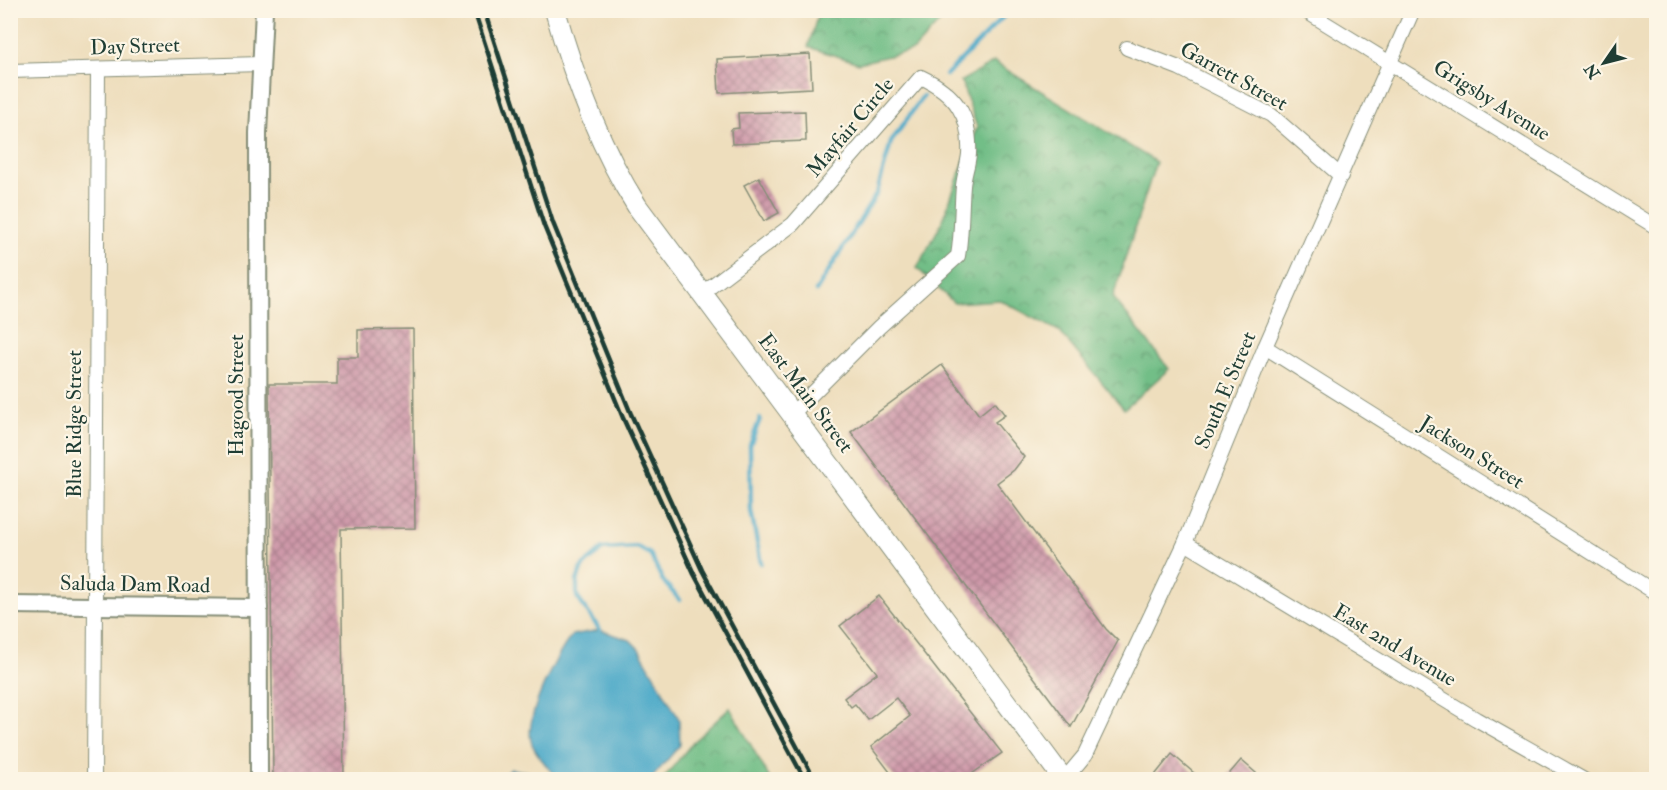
<svg xmlns="http://www.w3.org/2000/svg" width="1667" height="790" font-family="'IM FELL Double Pica',serif">
	<style>
		.forest { fill: url(#forest-crowns); stroke: #487e5e; stroke-width: 1.5 }
		.water { fill: #49a8c8; stroke: #34727e; stroke-width: 1.5 }
		.lines { fill: none; stroke-linecap: round; stroke-linejoin: round }
		.stream { stroke: #49a8c8; stroke-width: 4.5 }
		.building { fill: url(#building-cross-hatch) }
		.minor-casing { stroke: #868e78; stroke-width: 16 }
		.tertiary-casing { stroke: #868e78; stroke-width: 20 }
		.secondary-casing { stroke: #868e78; stroke-width: 22 }
		.minor { stroke: #fff; stroke-width: 14 }
		.tertiary { stroke: #fff; stroke-width: 16 }
		.secondary { stroke: #fff; stroke-width: 20 }
		.rail { stroke: #1f3d34; stroke-width: 4.5 }
		.labels { text-anchor: middle; stroke-width: 4.5; stroke-linejoin: round; paint-order: stroke }
		.street-label { font-size: 21px; fill: #1f3d34; stroke: #fcf5e5 }
	</style>
	<defs>
		<pattern id="forest-crowns" width="20" height="18" patternUnits="userSpaceOnUse" patternTransform="scale(1.5)"><rect width="20" height="18" fill="#72be87"/><path d="M2 6a3 3 0 1 1 6 0M12 15a3 3 0 1 1 6 0" fill="none" stroke="#5d9c6f"/></pattern>
		<pattern id="building-cross-hatch" width="8" height="8" patternUnits="userSpaceOnUse" patternTransform="scale(1.5)"><rect width="8" height="8" fill="#ce98a9"/><path d="M0 0l8 8M0 8l8-8" fill="none" stroke="#a77d8a"/></pattern>
	</defs>
	<rect width="100%" height="100%" fill="#fcf5e5"/>
	<filter id="ink" filterUnits="userSpaceOnUse"><feTurbulence type="fractalNoise" baseFrequency=".0167" numOctaves="2"/><feDisplacementMap in="SourceGraphic" scale="12" xChannelSelector="R" yChannelSelector="G"/><feConvolveMatrix kernelMatrix="1 2 1 2 8 2 1 2 1" color-interpolation-filters="sRGB"/></filter>
	<filter id="wash" filterUnits="userSpaceOnUse"><feTurbulence type="fractalNoise" baseFrequency=".008" numOctaves="4" result="noise"/><feDisplacementMap in="SourceGraphic" scale="24" xChannelSelector="R" yChannelSelector="G"/><feGaussianBlur stdDeviation="1.35" result="paint"/><feColorMatrix in="noise" values="0 0 0 0 0 0 0 0 0 0 0 0 0 0 0 0 0 1.4 0 .05"/><feComposite in="paint" operator="in"/></filter>
	<g filter="url(#wash)">
		<rect width="100%" height="100%" fill="#eedebd"/>
		<g class="forest">
			<path d="M819,11V10L950,11L914,50L859,63L808,47Z"/>
			<path d="M994,62L1156,162L1113,297L1169,369L1124,409L1059,331L1000,300L954,303L917,268L941,224L977,127L961,81Z"/>
			<path d="M730,708L770,779H663L693,742Z"/>
		</g>
		<g class="water">
			<path d="M600,630L630,640L639,649L679,719L680,745L651,779H557C550,769 534,753 531,741C525,715 556,656 572,635Z"/>
			<path d="M511,769L528,772L537,779H497Z"/>
		</g>
		<g class="lines">
			<g class="stream">
				<path d="M946,75L1010,10"/>
				<path d="M816,291L877,193L891,142L923,96"/>
				<path d="M760,419L750,445L751,511L761,563"/>
				<path d="M600,630L577,597V581L582,567L602,549L637,547L650,554L663,581L680,600"/>
			</g>
		</g>
		<g id="blocks">
			<g class="building">
				<path d="M810,54L812,88L719,93L717,59Z"/>
				<path d="M805,111L806,141L732,144L731,129L739,128L738,113Z"/>
				<path d="M759,177L779,213L764,221L744,185Z"/>
				<path d="M413,329L415,528L341,529L344,780H273L269,384H337V357H358V330Z"/>
				<path d="M942,365L979,415L995,402L1005,415L995,422L1024,457L1014,470L997,483L1106,629L1118,641L1071,727L851,432Z"/>
				<path d="M879,596L1002,753L963,780H896L871,747L910,716L896,698L868,720L855,704L851,707L844,698L877,673L840,626Z"/>
				<path d="M1172,754L1202,780H1151Z"/>
				<path d="M1241,760L1264,780H1224Z"/>
			</g>
		</g>
	</g>
	<g filter="url(#ink)">
		<use href="#blocks" fill-opacity="0" stroke="#868e78" stroke-width="1.5"/>
		<g class="lines">
			<defs>
				<g id="minor">
					<path d="M1304,10L1656,227"/>
					<path d="M1127,48L1179,68L1271,115L1341,176"/>
					<path d="M10,71L261,64"/>
					<path d="M701,294L793,224L921,77C955,93 971,115 969,154C968,165 964,175 963,186C961,209 962,233 958,256L879,327L792,414"/>
					<path d="M1265,347L1656,593"/>
					<path d="M1185,543L1476,719L1584,780"/>
					<path d="M94,780L98,69"/>
					<path d="M1064,780L1085,755L1185,543L1265,347L1413,10"/>
				</g>
				<g id="tertiary">
					<path d="M10,605L259,608"/>
					<path d="M259,780L258,133L264,10"/>
				</g>
				<path id="secondary" d="M555,10C574,78 599,146 637,206L1064,780"/>
			</defs>
			<use href="#minor" class="minor-casing"/>
			<use href="#tertiary" class="tertiary-casing"/>
			<use href="#secondary" class="secondary-casing"/>
			<use href="#minor" class="minor"/>
			<use href="#tertiary" class="tertiary"/>
			<use href="#secondary" class="secondary"/>
			<g class="rail">
				<path d="M474,10L544,226L623,418L694,574L805,780"/>
				<path d="M484,10L553,223L631,414L702,570L815,780"/>
			</g>
		</g>
	</g>
	<g class="labels">
		<g class="street-label">
			<text transform="translate(135 46) rotate(-2)" y="7">Day Street</text>
			<text transform="translate(1234 76) rotate(29)" y="7">Garrett Street</text>
			<text transform="translate(1492 100) rotate(32)" y="7">Grigsby Avenue</text>
			<text transform="translate(850 127) rotate(-50)" y="7">Mayfair Circle</text>
			<text transform="translate(1225 390) rotate(-67)" y="7">South E Street</text>
			<text transform="translate(806 393) rotate(53)" y="7">East Main Street</text>
			<text transform="translate(236 395) rotate(-90)" y="7">Hagood Street</text>
			<text transform="translate(74 424) rotate(-90)" y="7">Blue Ridge Street</text>
			<text transform="translate(1472 452) rotate(32)" y="7">Jackson Street</text>
			<text transform="translate(135 584) rotate(1)" y="7">Saluda Dam Road</text>
			<text transform="translate(1395 645) rotate(31)" y="7">East 2nd Avenue</text>
		</g>
	</g>
	<rect width="1667" height="790" fill="none" stroke="#fcf5e5" stroke-width="36"/>
	<g transform="translate(1604 63) rotate(235)" stroke="#fcf5e5" stroke-width="4.5" paint-order="stroke">
	<path d="M0-4.5L10 22L0 15L-10 22Z" fill="#1f3d34"/>
	<text y="-9" font-size="16" font-weight="bold" text-anchor="middle" fill="#1f3d34">N</text>
	</g>
</svg>
